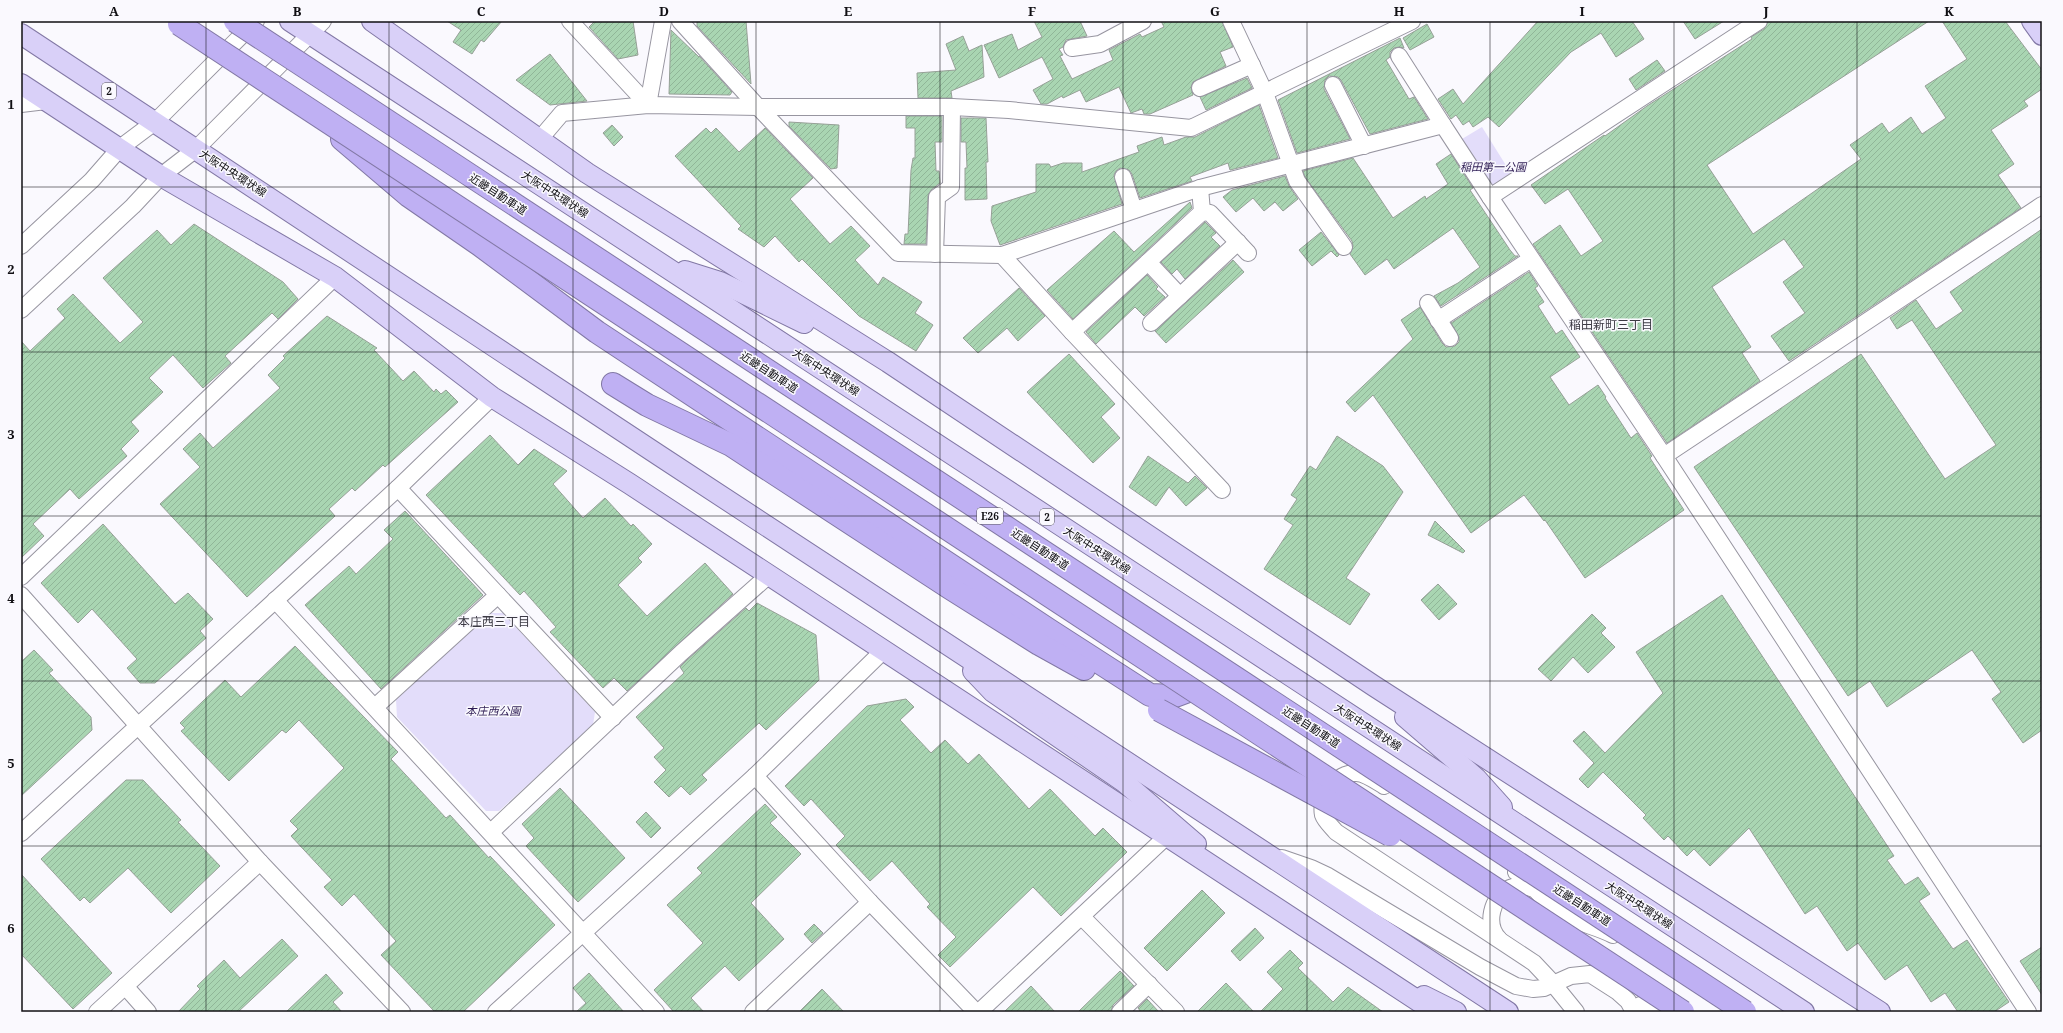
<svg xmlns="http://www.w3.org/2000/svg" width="2063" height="1033" font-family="'Noto Serif','Noto Sans JP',serif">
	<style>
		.green { fill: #e3ddfa }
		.building { fill: url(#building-hatch); stroke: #96a097 }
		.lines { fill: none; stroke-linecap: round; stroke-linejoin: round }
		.minor-casing { stroke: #9795a0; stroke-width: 18 }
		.major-casing { stroke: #8278a5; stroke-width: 22 }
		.highway-casing { stroke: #8278a5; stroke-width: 24 }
		.minor { stroke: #fff; stroke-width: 16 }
		.major { stroke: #d9d0f8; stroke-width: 20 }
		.highway { stroke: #bfb0f3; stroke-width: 22 }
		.highway-bridge-casing { stroke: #8278a5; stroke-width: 24; stroke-linecap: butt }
		.highway-bridge { stroke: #bfb0f3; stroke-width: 22 }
		.grid { fill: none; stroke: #100f13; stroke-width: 1; stroke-opacity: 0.55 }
		.labels { text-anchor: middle; stroke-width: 3; stroke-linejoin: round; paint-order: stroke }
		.shield { fill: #faf9fe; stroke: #56555a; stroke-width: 1 }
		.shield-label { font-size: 10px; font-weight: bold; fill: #100f13 }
		.park-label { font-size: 11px; font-style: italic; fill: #2e1c54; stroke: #faf9fe }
		.street-label { font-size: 11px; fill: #100f13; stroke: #faf9fe }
		.neighbourhood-label { font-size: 12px; fill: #3d3b45; stroke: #faf9fe }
		.neatline { fill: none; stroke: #100f13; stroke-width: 1.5 }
		.grid-label { font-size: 13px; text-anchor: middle; font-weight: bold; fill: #100f13 }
	</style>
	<defs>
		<pattern id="building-hatch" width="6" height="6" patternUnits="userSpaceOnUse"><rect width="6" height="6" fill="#a9d5b2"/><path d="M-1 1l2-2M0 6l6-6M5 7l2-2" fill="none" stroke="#90b698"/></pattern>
	</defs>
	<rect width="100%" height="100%" fill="#faf9fe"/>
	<g class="green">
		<path d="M1482,127L1512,175L1492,188L1462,139Z"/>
		<path d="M489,613H503L595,712L593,725L499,811H486L397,717L396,700Z"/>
	</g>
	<g class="building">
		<path d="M447,21H502L484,42L481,40L472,54L453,42L461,30Z"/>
		<path d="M595,21H633L638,55L618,59L589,27Z"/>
		<path d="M697,21H746L751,84L697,26Z"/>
		<path d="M1034,21H1080L1087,36L1066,40L1063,47L1059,49L1063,55L1060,56L1072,79L1113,60L1109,50L1140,34L1142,37L1164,27L1161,21H1222L1233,47L1220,52L1226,66L1193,82L1191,87L1193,95L1150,114H1144L1142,109L1131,113L1119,87L1086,102L1080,90L1063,98L1062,96L1047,104H1041L1033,90L1053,79L1042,57L999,78L984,45L1012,34L1018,50L1042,37Z"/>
		<path d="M1538,21H1632L1644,39L1616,57L1601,33L1571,52L1499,127L1488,117L1473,127L1469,121L1463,125L1456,115L1451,119L1438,99L1453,89L1463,104Z"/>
		<path d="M1683,21H1724L1695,39Z"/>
		<path d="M1768,21H1929L1707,165L1753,234L1861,159L1850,145L1882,123L1889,133L1911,117L1922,134L1946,118L1925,86L1967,59L1942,21H2005L2042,70V89L2024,101L2028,106L1991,130L2014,164L1998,175L2021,208L1789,361L1771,336L1805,313L1783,282L1804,267L1784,239L1712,287L1751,347L1742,353L1760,381L1667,443L1533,244L1560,225L1581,256L1603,241L1568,189L1545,204L1531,185L1604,135L1605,136L1647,106L1752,39L1751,37L1764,29Z"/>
		<path d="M1427,24L1434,37L1410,50L1403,38Z"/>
		<path d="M671,30L699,57V56L732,92L730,95L669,94Z"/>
		<path d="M963,36L969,51L982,45L984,77L951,91L952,98H918L917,73L956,70L946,44Z"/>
		<path d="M1400,38L1404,48L1399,47L1394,48L1390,52V57L1386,60L1409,99L1414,97L1428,119L1370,134L1341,80L1338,77L1329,76L1325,80L1324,89L1350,139L1297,153L1278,100Z"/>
		<path d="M550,54L587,101L550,105L516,80Z"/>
		<path d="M1657,60L1665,71L1636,90L1629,79Z"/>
		<path d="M1247,78L1252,88L1206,110L1200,97Z"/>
		<path d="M1259,105L1278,158L1230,170L1228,163L1190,177L1192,181L1140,198L1132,174L1129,170L1120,168L1116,171L1114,175L1122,204L1000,245L991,221L992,206L1036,192V164H1049L1051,167L1063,163H1082V172L1139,152L1137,146L1162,137L1164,145L1186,137H1195Z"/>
		<path d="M906,116H942V142H935L936,171H939L940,183L931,190L928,196L926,244H904L905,234H908L911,170L913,158H915V128H906Z"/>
		<path d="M961,118H986L988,162H986L987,199L965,200V168H967L966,142H961Z"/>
		<path d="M789,122L839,125L837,168L831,169L789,126Z"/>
		<path d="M612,125L623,137L614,146L603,133Z"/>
		<path d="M706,128L711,133L716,128L739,152L765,128L813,178L790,199L830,244L851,226L870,246L855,260L878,285L883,277L922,302L915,313L933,325L916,351L859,316L802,259L799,262L775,236L764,247L738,229L741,226L675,156Z"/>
		<path d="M1451,154L1473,188L1470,190L1510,250L1515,256H1518L1441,306L1434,296L1458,283L1480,267L1453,228L1394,269L1387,259L1365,275L1350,254L1353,246L1352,241L1305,177L1303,171L1353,158L1393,218L1425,196L1426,199L1448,184L1436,164Z"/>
		<path d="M1285,176L1289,186L1298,199L1283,211L1275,202L1264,211L1253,198L1236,212L1223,197L1232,190Z"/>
		<path d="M1190,202L1192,208L1073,319L1047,290L1114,231L1134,252Z"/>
		<path d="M1205,222L1216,233L1211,237L1220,246L1185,279L1177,269L1172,274L1161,262Z"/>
		<path d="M194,224L283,282L298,299L278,319L272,313L225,356L231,363L203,388L173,355L149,378L163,392L131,422L139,431L121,449L127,456L79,499L70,489L33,524L44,536L21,558V341L30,351L65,318L57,309L73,294L120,343L143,322L103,278L157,230L171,245Z"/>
		<path d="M2042,229V730L2023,743L1992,699L2001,692L1972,650L1887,707L1870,681L1848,696L1694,467L1861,354L1945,479L1996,445L1912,320L1897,329L1890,318L1916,300L1936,329L1963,311L1950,292Z"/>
		<path d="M1321,232L1339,255L1337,257L1331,251L1312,266L1299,250Z"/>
		<path d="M1233,260L1244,272L1166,343L1155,331Z"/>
		<path d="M1529,272L1538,286L1535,288L1544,302L1538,306L1556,334L1562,330L1580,357L1550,377L1569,405L1598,385L1606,397L1605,398L1631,438L1637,433L1652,456L1650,458L1684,510L1585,578L1545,520L1544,521L1524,495L1471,533L1373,395L1355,412L1346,402L1413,339L1401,320L1420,307L1442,343L1446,347L1455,346L1459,342V337L1451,323Z"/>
		<path d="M1147,275L1158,287L1156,289L1165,297L1144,316L1135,307L1096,344L1086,332Z"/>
		<path d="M1019,288L1045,316L1018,341L1007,328L978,353L963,338Z"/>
		<path d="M327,316L377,348L374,350L403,381L414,371L434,392L436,389L441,394L446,390L458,402L385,467L383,465L355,491L352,488L329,509L335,516L247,597L160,504L200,467L183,449L200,433L213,448L280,388L268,375L285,358L283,356Z"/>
		<path d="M1069,354L1115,404L1101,417L1120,438L1093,463L1027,392Z"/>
		<path d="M490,435L518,465L534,449L567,471L553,484L583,518L605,498L631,526L633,524L652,544L638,558L642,562L618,585L647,616L705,563L733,594L627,691L614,678L603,688L550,632L556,627L524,591L520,595L426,495Z"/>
		<path d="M1337,436L1383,466L1403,492L1346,578L1370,594L1350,625L1264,569L1293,525L1284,519L1297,499L1291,495L1310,466L1316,470Z"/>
		<path d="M1148,456L1188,483L1195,476L1207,488L1186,506L1169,487L1156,506L1129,487Z"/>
		<path d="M405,511L483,595L381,689L305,605L349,566L356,574L393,539L384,530Z"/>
		<path d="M1435,521L1465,551L1463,553L1428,535Z"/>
		<path d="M103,524L175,604L188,593L213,619L200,631L206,638L155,683H140L127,668L137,659L92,609L78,623L41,583Z"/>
		<path d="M1438,584L1457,604L1439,620L1421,600Z"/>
		<path d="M1722,595L1894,856L1887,860L1905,885L1918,877L1930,894L1919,901L1953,949L1967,940L2009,1002L1994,1012H1958L1945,993L1931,1002L1907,965L1885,980L1858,943L1847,951L1817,906L1805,914L1749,828L1710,866L1694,849L1687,856L1668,836L1664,840L1643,818L1646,815L1603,772L1588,788L1579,779L1594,763L1573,741L1584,731L1605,753L1663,693L1636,652Z"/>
		<path d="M757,603L816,635L819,680L766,730L759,723L702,775L707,780L690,795L681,786L669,797L654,782L666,770L654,757L664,748L636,717L684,673L680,667L687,660L746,608L749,611Z"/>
		<path d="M1592,614L1606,628L1601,633L1615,647L1588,673L1573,657L1551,681L1538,669Z"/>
		<path d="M295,646L398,752L391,759L446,818L450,815L489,858L490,856L555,925L463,1012L434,1011L381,955L396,941L354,894L342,906L324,887L332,880L291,836L298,829L290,821L344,768L299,720L286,733L282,730L229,781L181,731L185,728L180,723L225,680L241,697Z"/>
		<path d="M34,650L53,670L49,673L91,717L92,730L21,796V662Z"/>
		<path d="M906,699L914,707L900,720L931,753L945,740L968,764L979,754L1029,809L1050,789L1095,836L1103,828L1127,852L1061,916L1033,887L950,967L938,955L956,937L927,907L930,904L892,861L870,881L836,845L845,836L811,799L804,806L785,786L867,706Z"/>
		<path d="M126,780H143L181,820L178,822L220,866L171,913L128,868L90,903L84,897L80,901L41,859Z"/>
		<path d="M560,788L625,858L578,902L526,846L534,838L522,824Z"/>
		<path d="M765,804L777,817L770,823L801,854L751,903L784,939L739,981L725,966L691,998L704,1012H674L654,990L703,943L667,905L702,873L697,868Z"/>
		<path d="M646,812L661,828L651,838L636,822Z"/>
		<path d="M21,874L112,973L73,1009L21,954Z"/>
		<path d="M1202,890L1225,913L1167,971L1144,948Z"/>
		<path d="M814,924L823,933L812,943L804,934Z"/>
		<path d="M1255,928L1264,938L1240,961L1231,951Z"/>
		<path d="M282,939L298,956L238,1012H178L200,989L197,986L224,960L240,978Z"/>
		<path d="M2042,947V995L2020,961Z"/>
		<path d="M1290,950L1303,963L1298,968L1333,1002L1348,987L1383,1012H1260L1283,989L1267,972Z"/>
		<path d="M1120,971L1134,986L1113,1005L1111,1011L1078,1012Z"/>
		<path d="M589,973L624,1012H576L586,1003L573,988Z"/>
		<path d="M326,974L343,993L333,1002L342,1012H286Z"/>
		<path d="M1226,983L1254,1012H1197Z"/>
		<path d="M1031,986L1055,1012H1004Z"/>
		<path d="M822,989L844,1012H799Z"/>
		<path d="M1147,999L1159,1012H1141L1138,1008Z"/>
	</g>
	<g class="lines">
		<defs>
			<g id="minor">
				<path d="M570,21L648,105"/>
				<path d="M680,21L758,107L898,253L1002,255L1200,188L1443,125L1490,197L1664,456L2028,1012"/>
				<path d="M1231,21L1265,93L1297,181L1344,247"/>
				<path d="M1072,48L1100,44L1143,21"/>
				<path d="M1399,56L1443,125"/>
				<path d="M1333,85L1364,146"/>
				<path d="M1200,88L1252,65"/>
				<path d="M21,104L46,101"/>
				<path d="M648,105L663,21"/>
				<path d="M539,140L562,113L648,105L758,107H952L1009,110L1191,128L1412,21"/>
				<path d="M1123,177L1134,210"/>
				<path d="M1490,197L1759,21"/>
				<path d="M1202,212L1210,213L1248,253"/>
				<path d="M21,246L92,180L120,148L156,121L256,21"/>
				<path d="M935,254L937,197L951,187L952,107"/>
				<path d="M1002,255L1072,332L1222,490"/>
				<path d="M1148,262L1180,296"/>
				<path d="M1428,303L1450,338"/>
				<path d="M21,310L133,206L161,176L196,149L323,21"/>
				<path d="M1438,320L1531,259"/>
				<path d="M1151,323L1238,242"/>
				<path d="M1072,332L1202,212L1200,188"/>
				<path d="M1664,456L2042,205"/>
				<path d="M398,488L613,718"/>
				<path d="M21,577L335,277"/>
				<path d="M21,595L260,862L402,1012"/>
				<path d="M275,600L656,1012"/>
				<path d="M375,707L498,595"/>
				<path d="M755,776L870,902L976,1012"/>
				<path d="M1384,786C1376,781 1365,773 1356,773C1337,772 1319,796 1323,815C1325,821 1332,827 1336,832L1534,963L1550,980L1576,1012"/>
				<path d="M491,832L681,653L769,575"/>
				<path d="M21,833L398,488L492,397"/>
				<path d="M1282,858L1311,868L1328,876L1480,967L1516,986L1533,989L1544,988L1571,976L1590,974L1618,992L1628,1001L1634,1012"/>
				<path d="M1516,872C1533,883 1542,901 1559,912C1575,923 1596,926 1613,935"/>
				<path d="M1082,917L1176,1012"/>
				<path d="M1499,939C1485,925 1491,897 1510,888C1518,884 1527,887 1535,889"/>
				<path d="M125,986L148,1012"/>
				<path d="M97,1012L260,862"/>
				<path d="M496,1012L755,776L884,650"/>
				<path d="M753,1012L870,902"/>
				<path d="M979,1012L1167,836"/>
				<path d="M1120,1012L1149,984"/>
				<path d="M1635,1012L1640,1005L1653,1012"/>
			</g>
			<g id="major">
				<path d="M290,21L1804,1012"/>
				<path d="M372,21L587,173L888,362L1374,686L1880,1012"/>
				<path d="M2032,21L2042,35"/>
				<path d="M21,34L660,456L1508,1012"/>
				<path d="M21,84L161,176L335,277L492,397L630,484L1435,1012"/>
				<path d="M685,271L720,282L804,323"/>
				<path d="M973,671L993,692L1124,782L1196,844"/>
				<path d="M1405,717L1476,778L1502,807"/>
				<path d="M1424,996L1456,1012"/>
			</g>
			<g id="highway">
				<path d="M342,139L409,196L480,245L597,332L1049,630L1150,695L1175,696L1191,690"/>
				<path d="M613,384L647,405L731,445L950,588L1039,644L1084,669"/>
			</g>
		</defs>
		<use href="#minor" class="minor-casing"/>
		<use href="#major" class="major-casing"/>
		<use href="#highway" class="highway-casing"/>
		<use href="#minor" class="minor"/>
		<use href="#major" class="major"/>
		<use href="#highway" class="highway"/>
		<defs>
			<g id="highway-bridge">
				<path d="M235,21L1745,1012"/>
				<path d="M179,24L1683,1012"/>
				<path d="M1159,710L1390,835"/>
			</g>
		</defs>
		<use href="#highway-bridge" class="highway-bridge-casing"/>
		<use href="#highway-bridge" class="highway-bridge"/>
	</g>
	<path class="grid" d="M206,21V1012M389,21V1012M573,21V1012M756,21V1012M940,21V1012M1123,21V1012M1307,21V1012M1490,21V1012M1674,21V1012M1857,21V1012M21,187H2042M21,352H2042M21,516H2042M21,681H2042M21,846H2042"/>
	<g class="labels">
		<g class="shield">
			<rect x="102" y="83" width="14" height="16" rx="3"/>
			<rect x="977" y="508" width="26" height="16" rx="3"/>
			<rect x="1040" y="509" width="14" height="16" rx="3"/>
		</g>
		<g class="shield-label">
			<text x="109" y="95">2</text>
			<text x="990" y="520">E26</text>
			<text x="1047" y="521">2</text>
		</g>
		<g class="park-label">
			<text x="1493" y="171">稲田第一公園</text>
			<text x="493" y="715">本庄西公園</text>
		</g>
		<g class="street-label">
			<text transform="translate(233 173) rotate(33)" y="4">大阪中央環状線</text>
			<text transform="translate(498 194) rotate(33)" y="4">近畿自動車道</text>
			<text transform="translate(555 194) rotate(33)" y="4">大阪中央環状線</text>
			<text transform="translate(769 372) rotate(33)" y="4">近畿自動車道</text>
			<text transform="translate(826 372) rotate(33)" y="4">大阪中央環状線</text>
			<text transform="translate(1040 549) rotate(33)" y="4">近畿自動車道</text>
			<text transform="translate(1097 550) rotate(33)" y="4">大阪中央環状線</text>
			<text transform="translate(1311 727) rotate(33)" y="4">近畿自動車道</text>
			<text transform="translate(1368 727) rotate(33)" y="4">大阪中央環状線</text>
			<text transform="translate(1582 905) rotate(33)" y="4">近畿自動車道</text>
			<text transform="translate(1639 905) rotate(33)" y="4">大阪中央環状線</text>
		</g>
		<g class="neighbourhood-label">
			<text x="1611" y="329">稲田新町三丁目</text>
			<text x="494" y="626">本庄西三丁目</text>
		</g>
	</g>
	<rect width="2063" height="1033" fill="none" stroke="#faf9fe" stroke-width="44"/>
	<rect x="22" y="22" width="2019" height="989" class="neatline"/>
	<g class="grid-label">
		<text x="114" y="16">A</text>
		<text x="297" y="16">B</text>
		<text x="481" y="16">C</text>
		<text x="664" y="16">D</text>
		<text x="848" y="16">E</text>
		<text x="1032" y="16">F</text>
		<text x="1215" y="16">G</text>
		<text x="1399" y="16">H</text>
		<text x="1582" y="16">I</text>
		<text x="1766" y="16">J</text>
		<text x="1949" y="16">K</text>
		<text x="11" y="109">1</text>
		<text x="11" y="274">2</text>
		<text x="11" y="439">3</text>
		<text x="11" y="603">4</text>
		<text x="11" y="768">5</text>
		<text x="11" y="933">6</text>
	</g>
</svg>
